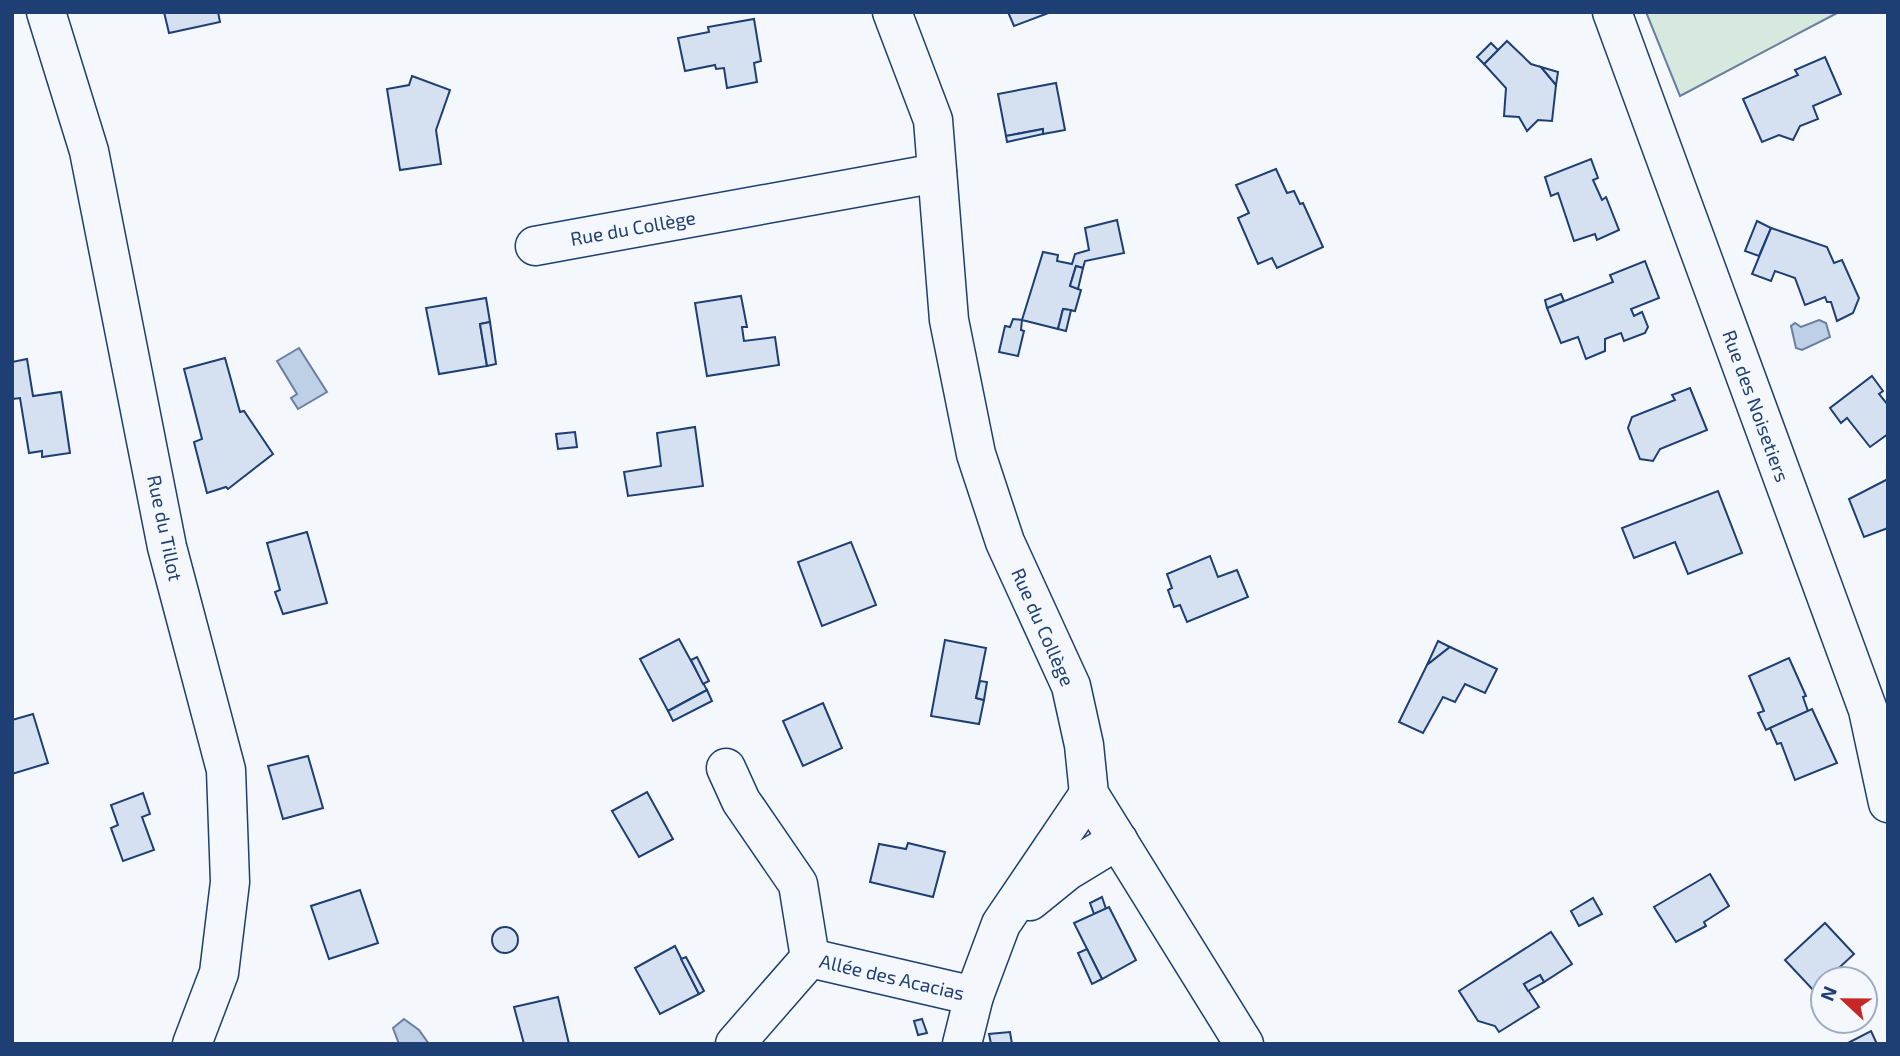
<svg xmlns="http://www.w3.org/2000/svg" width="1900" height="1056" font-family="'Exo 2',sans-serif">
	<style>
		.green { fill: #d7e8df; stroke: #687fa3; stroke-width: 2 }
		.water { fill: #bed0e5; stroke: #687fa3; stroke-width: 2 }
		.building { fill: #d5e0f0; stroke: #1d3f73; stroke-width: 2 }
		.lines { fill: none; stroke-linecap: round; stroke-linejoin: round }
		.minor-casing { stroke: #1d3f73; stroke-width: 41 }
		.minor { stroke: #f4f7fb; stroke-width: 38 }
		.labels { text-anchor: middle; stroke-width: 5; stroke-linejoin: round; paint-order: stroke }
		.street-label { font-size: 19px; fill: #1d3f73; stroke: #f4f7fb }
	</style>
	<rect width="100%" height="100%" fill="#f4f7fb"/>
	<path class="green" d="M1646,12H1839L1680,96Z"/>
	<g class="water">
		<path d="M1819,320L1826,323L1830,337L1802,350L1796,348L1791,326L1795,323L1801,327Z"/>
		<path d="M299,348L327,392L298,409L291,398L297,394L277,361Z"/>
		<path d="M404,1019L419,1030L429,1044H399L393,1028Z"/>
	</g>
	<g class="building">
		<path d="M164,12H218L220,22L169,33Z"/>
		<path d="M1008,12H1051L1014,26Z"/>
		<path d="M754,19L761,61L754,63L757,82L727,88L724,68L716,69L715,65L685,71L678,38L709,32L708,27Z"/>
		<path d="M1507,41L1531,64L1541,67L1556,85L1552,121L1538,120L1527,131L1519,117L1504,116L1506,88L1484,64Z"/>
		<path d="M1491,43L1498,50L1484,64L1477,57Z"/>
		<path d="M1825,57L1841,94L1813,106L1818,119L1800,126L1793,140L1779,135L1762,142L1743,99L1798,75L1795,70Z"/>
		<path d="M1541,67L1558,72L1556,85Z"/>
		<path d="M412,76L450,90L436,130L441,164L400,170L387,89L409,85Z"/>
		<path d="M1056,83L1065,130L1043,134V129L1006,136L998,94Z"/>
		<path d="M1043,129V134L1007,142L1006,136Z"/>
		<path d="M1591,159L1598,178L1593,180L1602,200L1606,197L1619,230L1597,240L1595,234L1574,241L1558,193L1551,196L1545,177Z"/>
		<path d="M1276,169L1287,193L1294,191L1300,204L1303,203L1323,247L1277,268L1272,258L1258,264L1238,218L1249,213L1236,185Z"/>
		<path d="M1117,220L1124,253L1085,261L1083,268L1076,266L1070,286L1081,290L1075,311L1063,309L1058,329L1022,320L1043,252L1058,255L1057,261L1072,264L1075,254L1089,250L1085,228Z"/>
		<path d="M1757,221L1771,228L1759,256L1745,251Z"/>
		<path d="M1771,228L1827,247L1834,263L1842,260L1859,298L1853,313L1837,321L1831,302H1827L1825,297L1805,305L1795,278L1775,271L1771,281L1752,274Z"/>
		<path d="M1645,261L1659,298L1631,309L1634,316L1642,312L1648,327L1645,333L1624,341L1621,333L1605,339V351L1586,359L1578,337L1561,343L1547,308L1613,282L1610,275Z"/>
		<path d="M1076,266L1083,268L1078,289L1070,286Z"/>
		<path d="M1561,294L1564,301L1547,308L1545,300Z"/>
		<path d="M741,296L747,327H742L744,341L775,337L779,365L707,376L695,303Z"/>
		<path d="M486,298L490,322L480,324L487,366L439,374L426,308Z"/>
		<path d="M1063,309L1071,310L1066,331L1058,329Z"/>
		<path d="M1013,319L1022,320L1021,330L1024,331L1018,356L999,352L1005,326L1010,327Z"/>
		<path d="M490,322L496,364L487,366L480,324Z"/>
		<path d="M225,358L240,412L244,411L273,454L228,489L226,487L207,493L194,442L202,439L184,369Z"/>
		<path d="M27,359L33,396L61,392L70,453L42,457V451L29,453L20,398L12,399V362Z"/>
		<path d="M1872,376L1883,391L1879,394L1888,405V434L1870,447L1847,418L1841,423L1830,408Z"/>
		<path d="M1690,388L1707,430L1660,449L1653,461L1640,459L1628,428L1632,417L1675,400L1672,395Z"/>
		<path d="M695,427L703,486L628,496L624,472L661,466L657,433Z"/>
		<path d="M575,432L577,447L558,449L556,434Z"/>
		<path d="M1888,479V528L1864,537L1849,499Z"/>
		<path d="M1718,491L1742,553L1688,574L1675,542L1634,558L1622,528Z"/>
		<path d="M307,532L327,603L283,614L275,592L280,590L267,543Z"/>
		<path d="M851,542L876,605L822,626L798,562Z"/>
		<path d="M1210,556L1218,577L1237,570L1248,597L1187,622L1180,605L1174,607L1168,590L1172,588L1167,574Z"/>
		<path d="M679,639L707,690L668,711L640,659Z"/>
		<path d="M945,640L986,648L976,698L984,700L979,724L931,716Z"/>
		<path d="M1438,641L1450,647L1427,665Z"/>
		<path d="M1450,647L1497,669L1485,693L1465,684L1455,702L1443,697L1423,733L1399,722L1427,665Z"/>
		<path d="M697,657L709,681L703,684L691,660Z"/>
		<path d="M1789,658L1806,696L1803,697L1808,711L1766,730L1758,713L1764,711L1749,676Z"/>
		<path d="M980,681L987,682L984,700L976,698Z"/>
		<path d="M707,690L712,701L673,721L668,711Z"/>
		<path d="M823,703L842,748L803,766L783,721Z"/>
		<path d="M1812,709L1837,763L1795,780L1781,743L1777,744L1770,728Z"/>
		<path d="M33,714L48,763L12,774V720Z"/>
		<path d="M308,756L323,808L283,819L268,766Z"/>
		<path d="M647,792L673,839L639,857L612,811Z"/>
		<path d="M143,793L150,814L142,817L154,850L123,861L111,828L118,825L111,805Z"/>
		<path d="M908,843L945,852L933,897L870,882L879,844L906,849Z"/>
		<path d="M1710,874L1729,906L1704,922L1706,926L1676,942L1654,907Z"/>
		<path d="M360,890L378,943L329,959L311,906Z"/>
		<path d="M1102,897L1106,909L1094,914L1090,903Z"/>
		<path d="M1593,898L1602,914L1579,926L1571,911Z"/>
		<path d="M1109,907L1136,960L1102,979L1074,923Z"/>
		<path d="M1825,923L1854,954L1827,979H1823L1814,991L1785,960Z"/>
		<circle cx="505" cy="940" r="13"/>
		<path d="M1551,932L1572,964L1544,982L1540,975L1524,984L1539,1007L1499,1032L1495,1026L1478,1021L1459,991Z"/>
		<path d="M675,946L699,994L660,1014L635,968Z"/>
		<path d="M1087,949L1102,979L1092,984L1078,953Z"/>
		<path d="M686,957L704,991L699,994L681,959Z"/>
		<path d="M1540,975L1544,982L1528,991L1524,984Z"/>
		<path d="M558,997L569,1044H524L514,1007Z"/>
		<path d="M922,1019L927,1033L918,1035L914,1021Z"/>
		<path d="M1871,1031L1877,1044H1846Z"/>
		<path d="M1010,1032L1012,1044H991L989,1034Z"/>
	</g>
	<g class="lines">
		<defs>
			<g id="minor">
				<path d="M46,12L89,151L167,547L226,770L230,882L219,973L192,1044"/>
				<path d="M892,12L933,120L949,320L976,454L1005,542L1071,686L1084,745L1089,794L1244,1044"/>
				<path d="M1612,12L1868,710L1888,803"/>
				<path d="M535,246L937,173"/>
				<path d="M726,768L741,801L798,884L810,958L735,1044"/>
				<path d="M1030,901L1067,871L1118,840"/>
				<path d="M810,958L974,996"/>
				<path d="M962,1044L974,996L1001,924L1089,794"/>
			</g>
		</defs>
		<use href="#minor" class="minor-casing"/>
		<use href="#minor" class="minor"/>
	</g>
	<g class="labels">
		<g class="street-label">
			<text transform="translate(633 228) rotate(-10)" y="7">Rue du Collège</text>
			<text transform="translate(1756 406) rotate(70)" y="7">Rue des Noisetiers</text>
			<text transform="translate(165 528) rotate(78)" y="7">Rue du Tillot</text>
			<text transform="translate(1043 627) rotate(66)" y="7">Rue du Collège</text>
			<text transform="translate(892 977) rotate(13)" y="7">Allée des Acacias</text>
		</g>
	</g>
	<rect width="1900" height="1056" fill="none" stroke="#1d3f73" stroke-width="28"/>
	<g transform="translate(1844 1000) rotate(292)"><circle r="33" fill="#f4f7fb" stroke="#9eadc5" stroke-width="2"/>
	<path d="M0-5L12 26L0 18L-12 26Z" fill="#c62828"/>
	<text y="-10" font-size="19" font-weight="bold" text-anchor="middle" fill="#1d3f73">N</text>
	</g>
</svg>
